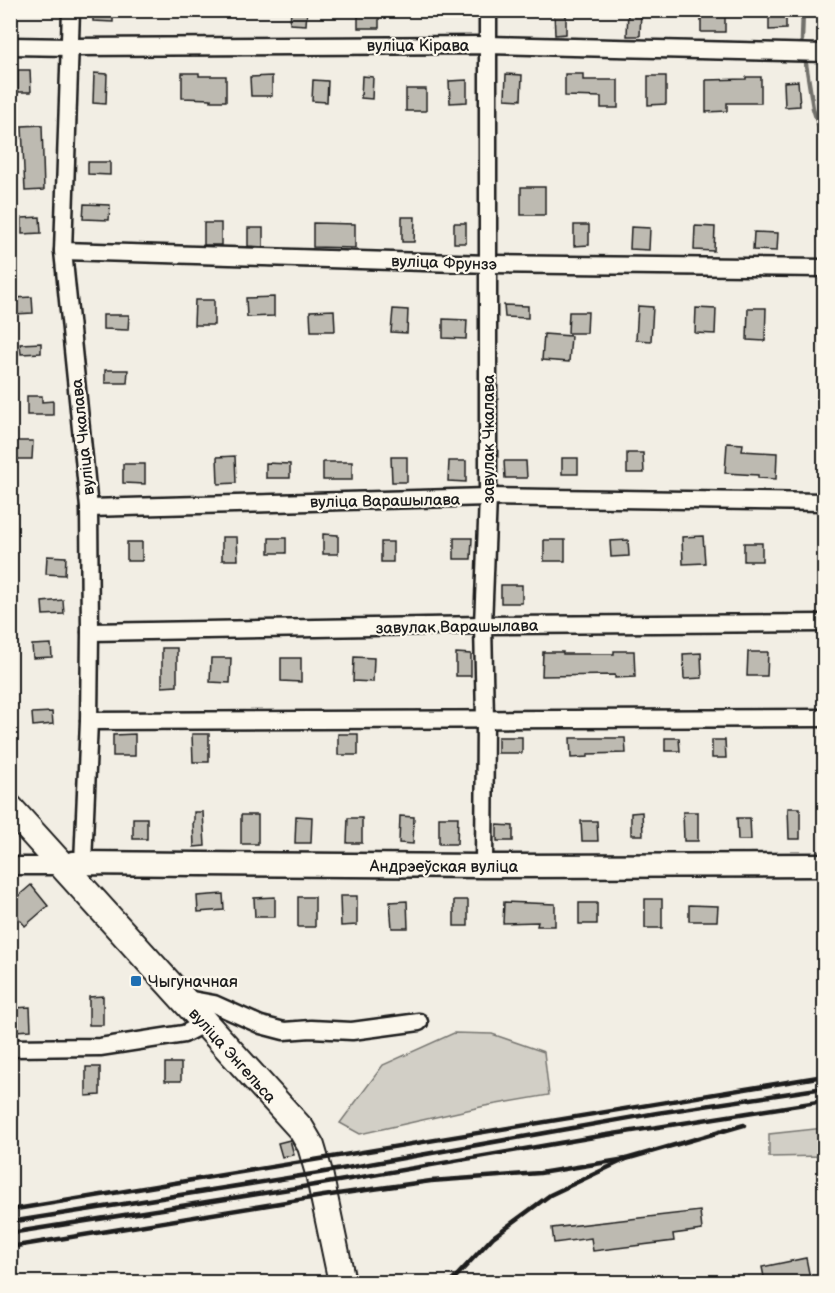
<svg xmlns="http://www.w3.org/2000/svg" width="835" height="1293" font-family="'Balsamiq Sans',sans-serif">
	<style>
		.green { fill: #d2cfc6; stroke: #777671; stroke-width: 1.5 }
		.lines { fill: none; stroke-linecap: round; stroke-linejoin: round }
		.stream { stroke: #716f6b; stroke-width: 4.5 }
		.building { fill: #bdbab1; stroke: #1c1c1c; stroke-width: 1.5 }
		.street-casing { stroke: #1c1c1c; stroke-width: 21 }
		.secondary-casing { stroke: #1c1c1c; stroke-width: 27 }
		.primary-casing { stroke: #1c1c1c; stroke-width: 30 }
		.street { stroke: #fbf7ec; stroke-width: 16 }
		.secondary { stroke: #fbf7ec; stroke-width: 22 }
		.primary { stroke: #fbf7ec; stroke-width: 26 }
		.rail { stroke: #1c1c1c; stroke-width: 4.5 }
		.poi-dot { fill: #1f6fb2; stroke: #fbf7ec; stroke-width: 2 }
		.labels { text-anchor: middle; stroke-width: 4.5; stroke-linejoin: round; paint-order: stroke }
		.street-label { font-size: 16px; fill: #1c1c1c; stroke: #fbf7ec }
		.poi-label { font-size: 16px; fill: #1c1c1c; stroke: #fbf7ec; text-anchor: start }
	</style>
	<rect width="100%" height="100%" fill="#f2eee4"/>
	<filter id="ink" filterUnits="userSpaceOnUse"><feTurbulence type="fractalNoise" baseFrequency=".0167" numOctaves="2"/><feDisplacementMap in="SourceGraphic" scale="12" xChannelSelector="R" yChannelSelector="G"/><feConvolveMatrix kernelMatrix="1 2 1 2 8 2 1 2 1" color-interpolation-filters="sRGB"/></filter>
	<g filter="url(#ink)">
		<g class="green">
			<path d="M454,1033L492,1034L544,1052L549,1095L485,1106L360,1134L340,1123L383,1065Z"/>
			<path d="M824,1128V1156L769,1157V1134Z"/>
		</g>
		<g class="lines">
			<g class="stream">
				<path d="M802,40L803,10"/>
				<path d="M806,64L813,108L824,143"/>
			</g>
		</g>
		<g class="building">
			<path d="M93,10H113V22L93,21Z"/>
			<path d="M291,10H307L306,25L290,24Z"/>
			<path d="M554,10H566V34L555,35Z"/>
			<path d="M628,10H641L640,36H627Z"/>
			<path d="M769,10H786V29L769,30Z"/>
			<rect x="358" y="12" width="21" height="16"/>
			<path d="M725,12V32H701V13Z"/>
			<path d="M18,70H30L31,92H18Z"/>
			<path d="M94,73L107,74L106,104L93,103Z"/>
			<path d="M182,73H199V76H226V101H211V99L182,98Z"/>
			<path d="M506,74L522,75L521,100L505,99Z"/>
			<path d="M565,74H583V80H618V108H601V97L565,96Z"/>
			<path d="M272,76V96H251L250,77Z"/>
			<path d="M362,76L373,77L372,99L361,98Z"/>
			<path d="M648,76H666V104L648,105Z"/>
			<path d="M746,77H761V103H727V111L706,112V80L746,79Z"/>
			<path d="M313,80L328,81L327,102L312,101Z"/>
			<path d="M467,80V102L450,103L449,81Z"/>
			<path d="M798,81L800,106L785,107L784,82Z"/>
			<rect x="406" y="89" width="20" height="22"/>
			<path d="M42,125L44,190L25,191L22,126Z"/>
			<path d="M88,162H110V175L88,174Z"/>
			<rect x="521" y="187" width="24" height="28"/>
			<path d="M84,204L110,205L109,220L83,219Z"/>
			<path d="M40,217L41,233L22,234V218Z"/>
			<path d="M402,217H415L414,242H402Z"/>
			<rect x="204" y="223" width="17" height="22"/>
			<path d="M313,223L355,224V248L313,247Z"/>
			<rect x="454" y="223" width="12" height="20"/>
			<path d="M574,225H589V245L574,246Z"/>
			<path d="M695,226L715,227L714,251L694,250Z"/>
			<path d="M631,227L650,228L649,250L630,249Z"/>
			<path d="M248,228H263V247L248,246Z"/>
			<path d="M754,232L778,233L777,251L753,250Z"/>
			<path d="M32,297L33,313L14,314L13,298Z"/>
			<path d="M274,297V316L247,317L246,298Z"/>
			<path d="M195,300H214V325H194Z"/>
			<path d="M504,305L528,306V318L505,317Z"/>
			<path d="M638,306L653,307L651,341L636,340Z"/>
			<path d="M696,308L716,309L715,334L695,333Z"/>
			<path d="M748,308H766L765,341L747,340Z"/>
			<path d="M393,309L408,310L407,333L391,332Z"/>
			<path d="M334,310L335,331H311L310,311Z"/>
			<path d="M569,312H588L587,333H568Z"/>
			<path d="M103,315H129L128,330L103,329Z"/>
			<path d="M443,319L467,320L466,339L443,338Z"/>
			<path d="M544,334L571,336L569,362L542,360Z"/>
			<path d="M41,343V353L21,354L20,344Z"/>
			<path d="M105,370H128L127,383H105Z"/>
			<path d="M27,396H42V402L53,401V415H27Z"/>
			<path d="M17,441H33L32,459H16Z"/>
			<path d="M727,443L743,444L742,451L777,453L776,479L758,478V475L725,473Z"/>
			<path d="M627,453H643L644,473H627Z"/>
			<path d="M235,456L236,483L218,484L217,457Z"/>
			<path d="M391,457H407V482H392Z"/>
			<rect x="562" y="458" width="16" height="16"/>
			<path d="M449,461H466V482L448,481Z"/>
			<path d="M504,461H526L527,478H505Z"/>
			<rect x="323" y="462" width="29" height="18"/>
			<path d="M266,463L290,464V478H266Z"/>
			<path d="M123,464H145V484L123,483Z"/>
			<path d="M323,534L338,535V554H323Z"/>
			<path d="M703,536L705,563L683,564L682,537Z"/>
			<path d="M222,537H237L238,560H222Z"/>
			<rect x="269" y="538" width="17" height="15"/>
			<path d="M454,538H472L471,559H454Z"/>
			<rect x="544" y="540" width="21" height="21"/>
			<path d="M628,540L629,556L611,557L610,541Z"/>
			<rect x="127" y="542" width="15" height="19"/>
			<rect x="381" y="542" width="12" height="20"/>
			<rect x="744" y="543" width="18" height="18"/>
			<path d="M47,556L66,557L65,575L46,574Z"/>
			<rect x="501" y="585" width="21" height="18"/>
			<path d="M63,600L64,614L43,615L42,602Z"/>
			<path d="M51,644L52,657L33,658L32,645Z"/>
			<path d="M162,648H177V686L162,687Z"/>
			<path d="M614,651H634L635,677L615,678V675L542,676L543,652H563V654H614Z"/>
			<path d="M748,652H768L767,676H747Z"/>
			<path d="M456,653L471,654V676H456Z"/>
			<path d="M701,653L702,678L684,679L683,654Z"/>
			<path d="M354,657L374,658L373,682L353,681Z"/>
			<path d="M211,658H231L230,683L210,682Z"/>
			<path d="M281,658H301V682L281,681Z"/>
			<path d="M52,712L53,724L33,726L32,713Z"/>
			<path d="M135,734V756H113V735Z"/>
			<path d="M192,734H209V762H193Z"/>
			<rect x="338" y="734" width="20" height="21"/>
			<rect x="498" y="737" width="24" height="16"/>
			<path d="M570,738H625L626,753L588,754V757L571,758Z"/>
			<path d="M665,738H679L680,751H665Z"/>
			<path d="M712,740H725L726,758H712Z"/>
			<path d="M788,808H800V839H789Z"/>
			<path d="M194,812H203L205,846L194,847L193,822H194Z"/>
			<path d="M642,812L643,835H631V813Z"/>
			<path d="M683,812H698V841H684Z"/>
			<rect x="241" y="815" width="17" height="29"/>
			<path d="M296,816L312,817L311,843H295Z"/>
			<path d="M400,816L414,817L413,844L399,843Z"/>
			<path d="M439,817H458L457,844H439Z"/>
			<rect x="133" y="818" width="14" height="21"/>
			<path d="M348,818H362V843H347Z"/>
			<path d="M737,818H750L751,840H738Z"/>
			<path d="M581,821H597L598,841H582Z"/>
			<path d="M497,825L513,826V841H497Z"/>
			<path d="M31,885L48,906L25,926L10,908V903Z"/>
			<path d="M223,894L224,910L198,912L197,896Z"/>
			<path d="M340,896H357V925L341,926Z"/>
			<path d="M275,897V917H255L254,898Z"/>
			<rect x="298" y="897" width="17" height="30"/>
			<rect x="645" y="899" width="17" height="29"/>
			<rect x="454" y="900" width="14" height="26"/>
			<path d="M407,901L408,928H392L390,902Z"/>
			<path d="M504,902L555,904V926H537L538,922L503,923Z"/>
			<rect x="579" y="903" width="18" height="21"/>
			<path d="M689,905L718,906L717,921H689Z"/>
			<path d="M103,996V1025H89V997Z"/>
			<path d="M30,1007L31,1030L15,1031L14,1008Z"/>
			<rect x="165" y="1063" width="16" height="18"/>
			<path d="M86,1067H100V1095L86,1096Z"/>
			<path d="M290,1140L294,1155L282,1157L278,1143Z"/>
			<path d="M700,1211L702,1230L673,1234L674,1241L593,1251L591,1238L554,1243L552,1228Z"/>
			<path d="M806,1258L810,1278L787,1282H765L762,1267Z"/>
		</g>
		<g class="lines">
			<defs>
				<g id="street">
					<path d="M71,10L63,251L89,508L90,632L89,721L83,863"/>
					<path d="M10,46L71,47L488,45L824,53"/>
					<path d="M63,251L489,264L824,268"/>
					<path d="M89,508L488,497L824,502"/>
					<path d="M90,632L483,625L824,623"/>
					<path d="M89,721L824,718"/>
					<path d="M10,866H63"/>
					<path d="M484,866L485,719L483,625L488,497V10"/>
					<path d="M186,1003L192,1000L214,1004L261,1025L284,1031L311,1029L352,1031L419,1022"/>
					<path d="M10,1048L100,1047L184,1034L205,1023"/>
				</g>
				<path id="secondary" d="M63,866L73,863L484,866L824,865"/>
				<path id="primary" d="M10,808L301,1129L311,1146L319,1173L342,1282"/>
			</defs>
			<use href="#street" class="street-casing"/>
			<use href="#secondary" class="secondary-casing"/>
			<use href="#primary" class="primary-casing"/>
			<use href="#street" class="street"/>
			<use href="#secondary" class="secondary"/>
			<use href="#primary" class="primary"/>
			<g class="rail">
				<path d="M10,1210L824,1076"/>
				<path d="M10,1222L319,1173L657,1113L824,1088"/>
				<path d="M10,1233L321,1184L594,1137L824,1101"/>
				<path d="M10,1247L323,1196L431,1181L540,1173L626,1159"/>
				<path d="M451,1282L493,1237L550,1195L626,1159L744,1125"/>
			</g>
		</g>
	</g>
	<rect class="poi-dot" x="130" y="975" width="12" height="12" rx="3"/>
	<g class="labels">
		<g class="street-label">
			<text x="418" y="51">вуліца Кірава</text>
			<text transform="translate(444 262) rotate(2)" y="6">вуліца Фрунзэ</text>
			<text transform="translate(82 437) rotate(-96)" y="6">вуліца Чкалава</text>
			<text transform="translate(488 439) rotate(-90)" y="6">завулак Чкалава</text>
			<text transform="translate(385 500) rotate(-1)" y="6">вуліца Варашылава</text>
			<text transform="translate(457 626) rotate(-1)" y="6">завулак Варашылава</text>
			<text x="444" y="872">Андрэеўская вуліца</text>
			<text transform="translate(233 1055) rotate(48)" y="6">вуліца Энгельса</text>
		</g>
		<g class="poi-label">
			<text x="148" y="987">Чыгуначная</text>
		</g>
	</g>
	<rect width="835" height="1293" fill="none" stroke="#fbf7ec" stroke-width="36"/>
	<rect x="18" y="18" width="799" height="1257" fill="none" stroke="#1c1c1c" stroke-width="2" filter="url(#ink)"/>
</svg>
